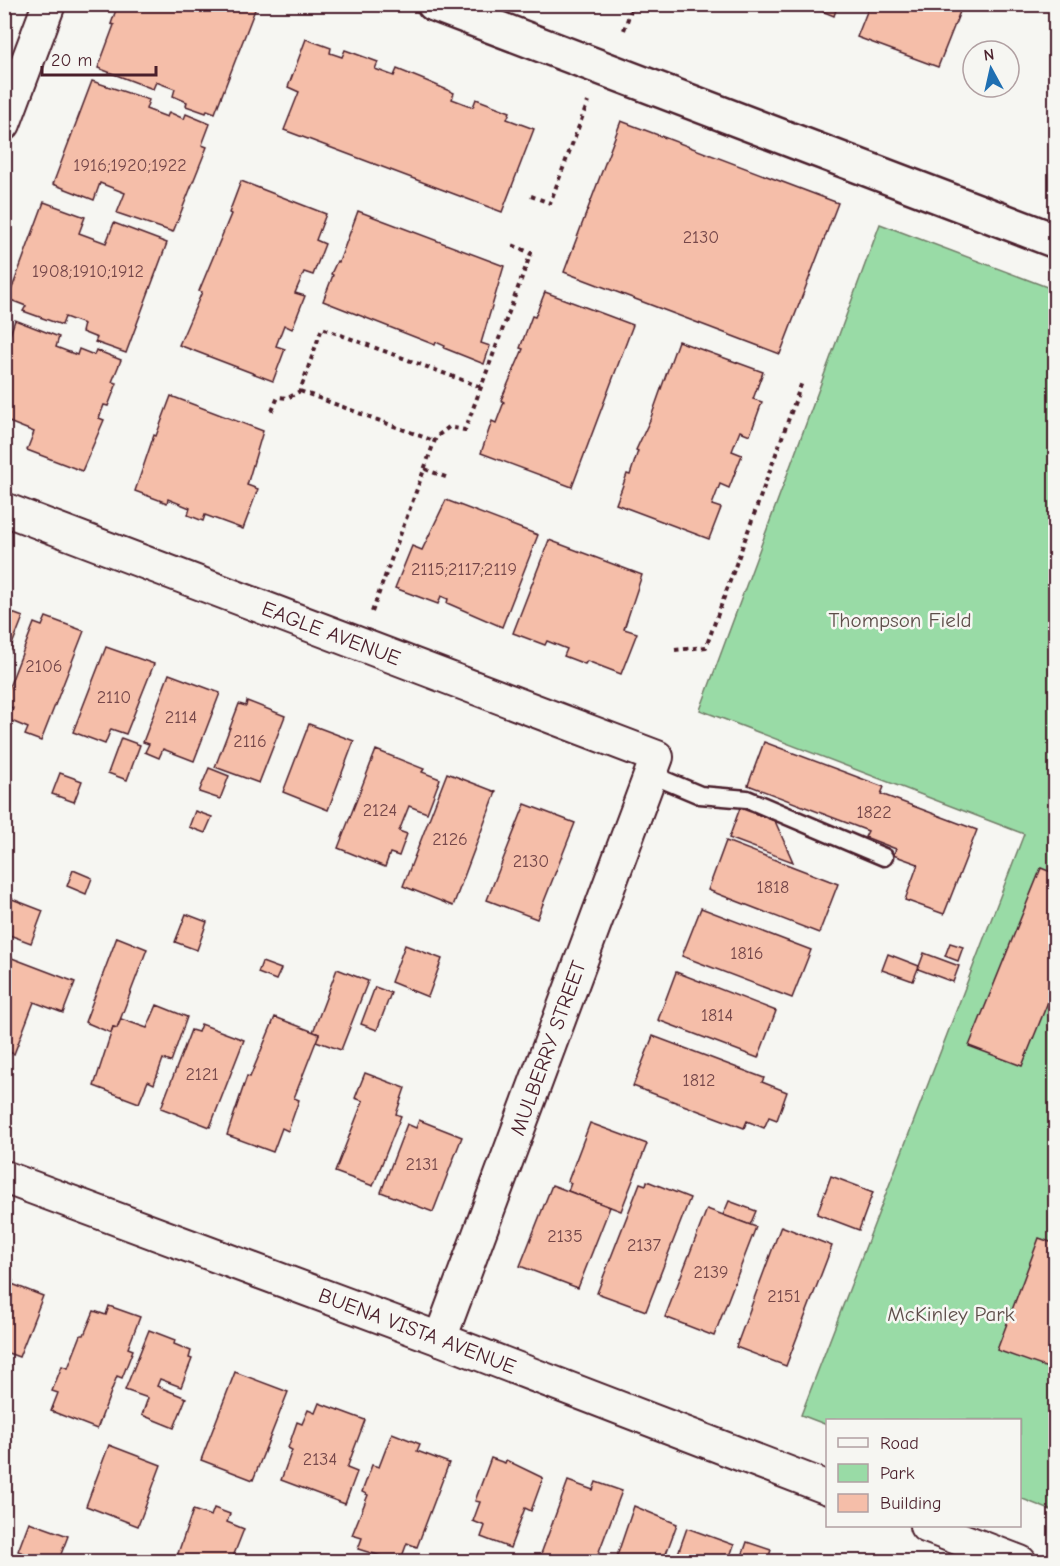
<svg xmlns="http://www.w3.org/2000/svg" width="1060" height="1566" font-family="'Comic Neue',sans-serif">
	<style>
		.green { fill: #99dba6; stroke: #727d68; stroke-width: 1.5 }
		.building { fill: #f5bea9; stroke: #4a1f2b; stroke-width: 1.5 }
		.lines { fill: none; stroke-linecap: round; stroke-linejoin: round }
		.service-casing { stroke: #4a1f2b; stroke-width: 21 }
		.minor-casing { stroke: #4a1f2b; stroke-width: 36 }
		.tertiary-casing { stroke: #4a1f2b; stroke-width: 38 }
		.path { stroke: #4a1f2b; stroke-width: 4; stroke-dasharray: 4.5 4.5; stroke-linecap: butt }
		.service { stroke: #f6f6f2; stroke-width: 16 }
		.minor { stroke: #f6f6f2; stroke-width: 32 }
		.tertiary { stroke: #f6f6f2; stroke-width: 33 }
		.labels { text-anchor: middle; stroke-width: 5; stroke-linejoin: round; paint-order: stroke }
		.number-label { font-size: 18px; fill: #75474a }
		.park-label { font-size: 21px; fill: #5e4e4a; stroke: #f6f6f2 }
		.street-label { font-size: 21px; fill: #4a1f2b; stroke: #f6f6f2 }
	</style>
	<rect width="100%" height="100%" fill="#f6f6f2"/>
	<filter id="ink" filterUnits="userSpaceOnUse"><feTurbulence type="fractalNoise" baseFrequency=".0167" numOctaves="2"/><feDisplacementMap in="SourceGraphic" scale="12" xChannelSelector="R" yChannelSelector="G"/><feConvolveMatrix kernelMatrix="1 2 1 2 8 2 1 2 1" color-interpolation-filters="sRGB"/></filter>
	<g filter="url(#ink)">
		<path class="green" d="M880,224L1055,290V1512L1020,1498V1420H828L827,1425L801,1415L1024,834L700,710Z"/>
		<g class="building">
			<path d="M118,4H249L256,7L215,113L207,110L206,113L186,106L187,102L173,96L175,89L156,82L153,89L98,68L114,25L111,24Z"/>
			<path d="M805,4H838L834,16Z"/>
			<path d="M870,4H963L938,67L857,37Z"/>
			<path d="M306,39L331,48L330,53L342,57L345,50L378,62L375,69L394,76L397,69L429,82L454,93L452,99L473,107L476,99L510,112L507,119L534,129L502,212L284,130L299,92L288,87Z"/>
			<path d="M92,81L149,100L146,109L167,117L169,112L184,119L186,114L210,124L202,145L207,147L173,232L117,213L125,193L100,183L94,200L53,184Z"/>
			<path d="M621,121L838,203L780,354L564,272Z"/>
			<path d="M241,181L326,214L316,240L325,244L313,275L304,272L295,293L305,296L292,329L284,325L276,346L285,349L273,381L179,345L202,292L199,291L231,214L229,213Z"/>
			<path d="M44,202L85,217L79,233L106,243L114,223L167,243L126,353L95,342L97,338L82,332L84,324L65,317L62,325L23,311L26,306L8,299Z"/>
			<path d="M358,211L504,266L481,343L490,346L484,364L444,348L445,346L436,342L435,345L323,301L333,275L331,274L337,261L339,262Z"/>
			<path d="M545,292L633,325L572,487L481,453L492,421L496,423L504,402L501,400L523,349L520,348L532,316L535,317Z"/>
			<path d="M15,320L59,337L56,347L77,355L79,349L94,355L96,350L121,360L112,382L117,383L108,406L104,405L99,418L104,420L82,471L27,450L34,432L9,422L4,434V333L10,335Z"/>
			<path d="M678,341L763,372L753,399L762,402L750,435L740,431L732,451L742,455L729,488L720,484L712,505L721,508L709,539L616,504L627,474L630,475L638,451L636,450L650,420Z"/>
			<path d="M171,396L263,431L247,485L258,489L243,529L205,515L203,521L188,515L190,508L168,499L167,503L135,491L154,435L156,436Z"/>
			<path d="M446,500L538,535L502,627L447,603L448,599L441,596L438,604L395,588L412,546L422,550Z"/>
			<path d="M549,540L642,575L624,629L637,633L621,674L587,661L585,664L564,656L567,649L547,641L545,645L513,633Z"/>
			<path d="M4,610L23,617L4,665Z"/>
			<path d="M46,617L84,631L41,741L25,735L28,728L9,720L13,708L4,705V700L34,623L42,626Z"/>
			<path d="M106,647L154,664L126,734L111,729L105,744L73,732Z"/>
			<path d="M169,674L220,693L194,761L163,749L159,758L145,752L149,744L143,742Z"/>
			<path d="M247,701L285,716L259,783L215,767L239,704L246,706Z"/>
			<path d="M309,724L354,741L328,810L283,792Z"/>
			<path d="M121,738L140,745L127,780L108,773Z"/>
			<path d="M764,742L884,787L881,794L977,830L944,914L905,900L918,864L893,855L896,849L865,837L868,831L748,785Z"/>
			<path d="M376,750L424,769L422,772L440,779L427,813L409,806L399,831L407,834L399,856L390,853L385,867L338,848Z"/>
			<path d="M209,768L229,776L220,799L199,792Z"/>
			<path d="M60,773L82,781L74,802L52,794Z"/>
			<path d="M447,773L496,792L453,906L403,886Z"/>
			<path d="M525,804L575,823L537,919L487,900Z"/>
			<path d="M740,808L775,821L793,862L729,838Z"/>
			<path d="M195,811L212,817L205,833L189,827Z"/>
			<path d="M726,841L838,884L819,933L708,890Z"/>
			<path d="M1041,868L1056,874V982L1022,1066L969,1046Z"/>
			<path d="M73,870L92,878L86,894L67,886Z"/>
			<path d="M12,899L43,911L31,943L4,933V918Z"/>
			<path d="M701,908L811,950L792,998L682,956Z"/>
			<path d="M186,914L207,922L197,950L175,942Z"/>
			<path d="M117,937L147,949L117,1028L113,1027L111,1033L85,1022Z"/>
			<path d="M950,943L963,947L958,961L945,956Z"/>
			<path d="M405,945L442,959L428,997L391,982Z"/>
			<path d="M924,953L959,966L953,982L918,969Z"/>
			<path d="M888,954L919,966L913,981L882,970Z"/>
			<path d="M4,955L75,982L63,1013L34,1002L14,1054L4,1050Z"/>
			<path d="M262,962L281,969L276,980L258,973Z"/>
			<path d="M337,969L368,981L341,1050L316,1041L319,1034L313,1032Z"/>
			<path d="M676,972L776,1011L758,1058L658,1020Z"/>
			<path d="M375,987L391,993L377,1030L361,1024Z"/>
			<path d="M157,1005L187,1017L171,1062L163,1059L154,1084L148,1081L139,1103L94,1086L113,1027L117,1028L121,1019L147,1028Z"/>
			<path d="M275,1017L319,1034L294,1098L299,1100L288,1131L282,1128L273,1152L227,1135L247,1076L250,1077Z"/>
			<path d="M201,1024L244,1040L210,1127L161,1108L191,1030L198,1032Z"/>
			<path d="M653,1036L764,1078L762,1082L787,1092L777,1120L769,1117L764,1128L747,1121L744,1128L633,1086Z"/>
			<path d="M365,1073L405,1088L396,1114L401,1116L373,1186L335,1172L363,1101L355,1098Z"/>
			<path d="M419,1120L462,1137L433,1212L381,1192L407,1124L416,1128Z"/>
			<path d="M590,1123L647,1144L621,1211L568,1191L571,1183L568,1181Z"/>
			<path d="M831,1176L873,1192L859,1230L817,1214Z"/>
			<path d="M647,1181L690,1198L646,1311L597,1293L640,1183L646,1185Z"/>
			<path d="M552,1185L610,1207L578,1288L520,1266Z"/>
			<path d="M729,1201L756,1211L750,1225L723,1215Z"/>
			<path d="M707,1209L756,1227L714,1336L665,1317Z"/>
			<path d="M781,1226L832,1246L786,1366L736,1347Z"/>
			<path d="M1039,1238L1056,1244V1371L997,1350Z"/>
			<path d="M4,1270L12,1273L9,1279L13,1281L12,1284L43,1296L19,1357L8,1353L4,1363Z"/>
			<path d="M109,1306L140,1317L128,1348L133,1350L122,1378L117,1376L97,1429L51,1411L58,1393L52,1391L62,1366L68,1368L81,1335H84L94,1311L106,1315Z"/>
			<path d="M149,1330L175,1340L174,1344L191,1351L189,1358L192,1359L181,1387L160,1379L157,1386L186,1398L174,1428L142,1415L148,1398L125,1390Z"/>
			<path d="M235,1372L288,1392L253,1480L201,1460Z"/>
			<path d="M319,1403L365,1420L347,1468L357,1472L345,1504L281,1480L292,1450L288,1448L297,1422L302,1424L308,1410L315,1413Z"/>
			<path d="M392,1433L420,1444L417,1451L449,1463L417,1547L407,1543L400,1562L358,1549L362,1538L352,1535L368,1495L362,1492L372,1465L379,1467Z"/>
			<path d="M109,1445L161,1465L138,1526L86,1506Z"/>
			<path d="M491,1458L505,1463L506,1460L543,1478L531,1511L525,1508L510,1548L481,1537L485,1526L473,1521L480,1502L475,1501Z"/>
			<path d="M568,1481L593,1490L596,1482L622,1491L595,1562H538Z"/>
			<path d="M634,1506L677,1524L663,1562H615Z"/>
			<path d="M214,1508L230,1514L227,1522L244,1529L231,1562H175L193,1510L211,1516Z"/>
			<path d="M29,1522L68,1536L58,1562H47L18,1551Z"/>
			<path d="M687,1528L734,1545L728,1562H675Z"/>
			<path d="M747,1542L771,1550L768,1559L775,1562H740Z"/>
		</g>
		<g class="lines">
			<defs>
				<path id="service" d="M650,774L700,795L747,799L884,857"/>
				<g id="minor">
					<path d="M4,124L49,4"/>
					<path id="s1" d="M4,509L657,757L440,1339"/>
					<path id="s2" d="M4,1177L440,1339L828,1488"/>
					<path d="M926,1526L1020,1562"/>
				</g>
				<path id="tertiary" d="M434,4L1056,241"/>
			</defs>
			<use href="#service" class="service-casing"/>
			<use href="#minor" class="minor-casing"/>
			<use href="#tertiary" class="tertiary-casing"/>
			<g class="path">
				<path d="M624,30L633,4"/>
				<path d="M531,196L550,203L588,102"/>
				<path d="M300,391L434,441"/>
				<path d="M272,411L278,397L288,398L300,391L322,328L481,387"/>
				<path d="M425,469L448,478"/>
				<path d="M372,612L436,437L449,427L465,430L531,253L512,245"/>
				<path d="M675,650L706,647L802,382"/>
			</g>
			<use href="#service" class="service"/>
			<use href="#minor" class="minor"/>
			<use href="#tertiary" class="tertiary"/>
		</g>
	</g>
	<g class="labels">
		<g class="number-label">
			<text x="130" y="171">1916;1920;1922</text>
			<text x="701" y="243">2130</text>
			<text x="88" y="277">1908;1910;1912</text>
			<text x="464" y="575">2115;2117;2119</text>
			<text x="44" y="672">2106</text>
			<text x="114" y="703">2110</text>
			<text x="181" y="723">2114</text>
			<text x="250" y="747">2116</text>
			<text x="380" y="816">2124</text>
			<text x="874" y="818">1822</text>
			<text x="450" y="845">2126</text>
			<text x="531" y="867">2130</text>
			<text x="773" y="893">1818</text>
			<text x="747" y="959">1816</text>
			<text x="717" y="1021">1814</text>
			<text x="202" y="1080">2121</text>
			<text x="699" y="1086">1812</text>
			<text x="422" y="1170">2131</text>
			<text x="565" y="1242">2135</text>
			<text x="644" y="1251">2137</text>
			<text x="711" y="1278">2139</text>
			<text x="784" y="1302">2151</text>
			<text x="320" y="1465">2134</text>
		</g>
		<g class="park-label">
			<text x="900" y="627">Thompson Field</text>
			<text x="951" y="1321">McKinley Park</text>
		</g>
		<g class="street-label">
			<text dy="7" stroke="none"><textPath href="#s1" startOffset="350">EAGLE AVENUE</textPath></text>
			<text transform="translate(548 1048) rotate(-70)" y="7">MULBERRY STREET</text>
			<text dy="7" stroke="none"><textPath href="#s2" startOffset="441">BUENA VISTA AVENUE</textPath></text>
		</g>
	</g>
	<rect width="1060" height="1566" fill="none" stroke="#f6f6f2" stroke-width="24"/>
	<rect x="12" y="12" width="1036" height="1542" fill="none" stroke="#4a1f2b" stroke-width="2" filter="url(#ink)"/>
	<rect x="826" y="1419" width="195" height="108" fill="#f6f6f2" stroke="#b1a0a2" stroke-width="1.5"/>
	<rect x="838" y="1438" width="30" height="9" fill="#f6f6f2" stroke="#b1a0a2" stroke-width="1.5"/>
	<text x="880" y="1449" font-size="18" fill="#4a1f2b">Road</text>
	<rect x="838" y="1464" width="30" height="18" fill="#99dba6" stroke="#b1a0a2" stroke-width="1.5"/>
	<text x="880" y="1479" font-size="18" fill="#4a1f2b">Park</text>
	<rect x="838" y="1494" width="30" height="18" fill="#f5bea9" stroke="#b1a0a2" stroke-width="1.5"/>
	<text x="880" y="1509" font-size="18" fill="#4a1f2b">Building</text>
	<g transform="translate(991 69) rotate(352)"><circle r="28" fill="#f6f6f2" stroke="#b1a0a2" stroke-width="1.5"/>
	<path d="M0-4.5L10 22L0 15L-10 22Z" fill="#1f6fb2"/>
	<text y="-9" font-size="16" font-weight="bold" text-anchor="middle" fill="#4a1f2b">N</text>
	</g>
	<path d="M42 66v9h114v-9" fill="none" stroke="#4a1f2b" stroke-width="3"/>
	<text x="51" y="66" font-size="18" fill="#4a1f2b" stroke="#f6f6f2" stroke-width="4.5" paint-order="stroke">20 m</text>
</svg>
